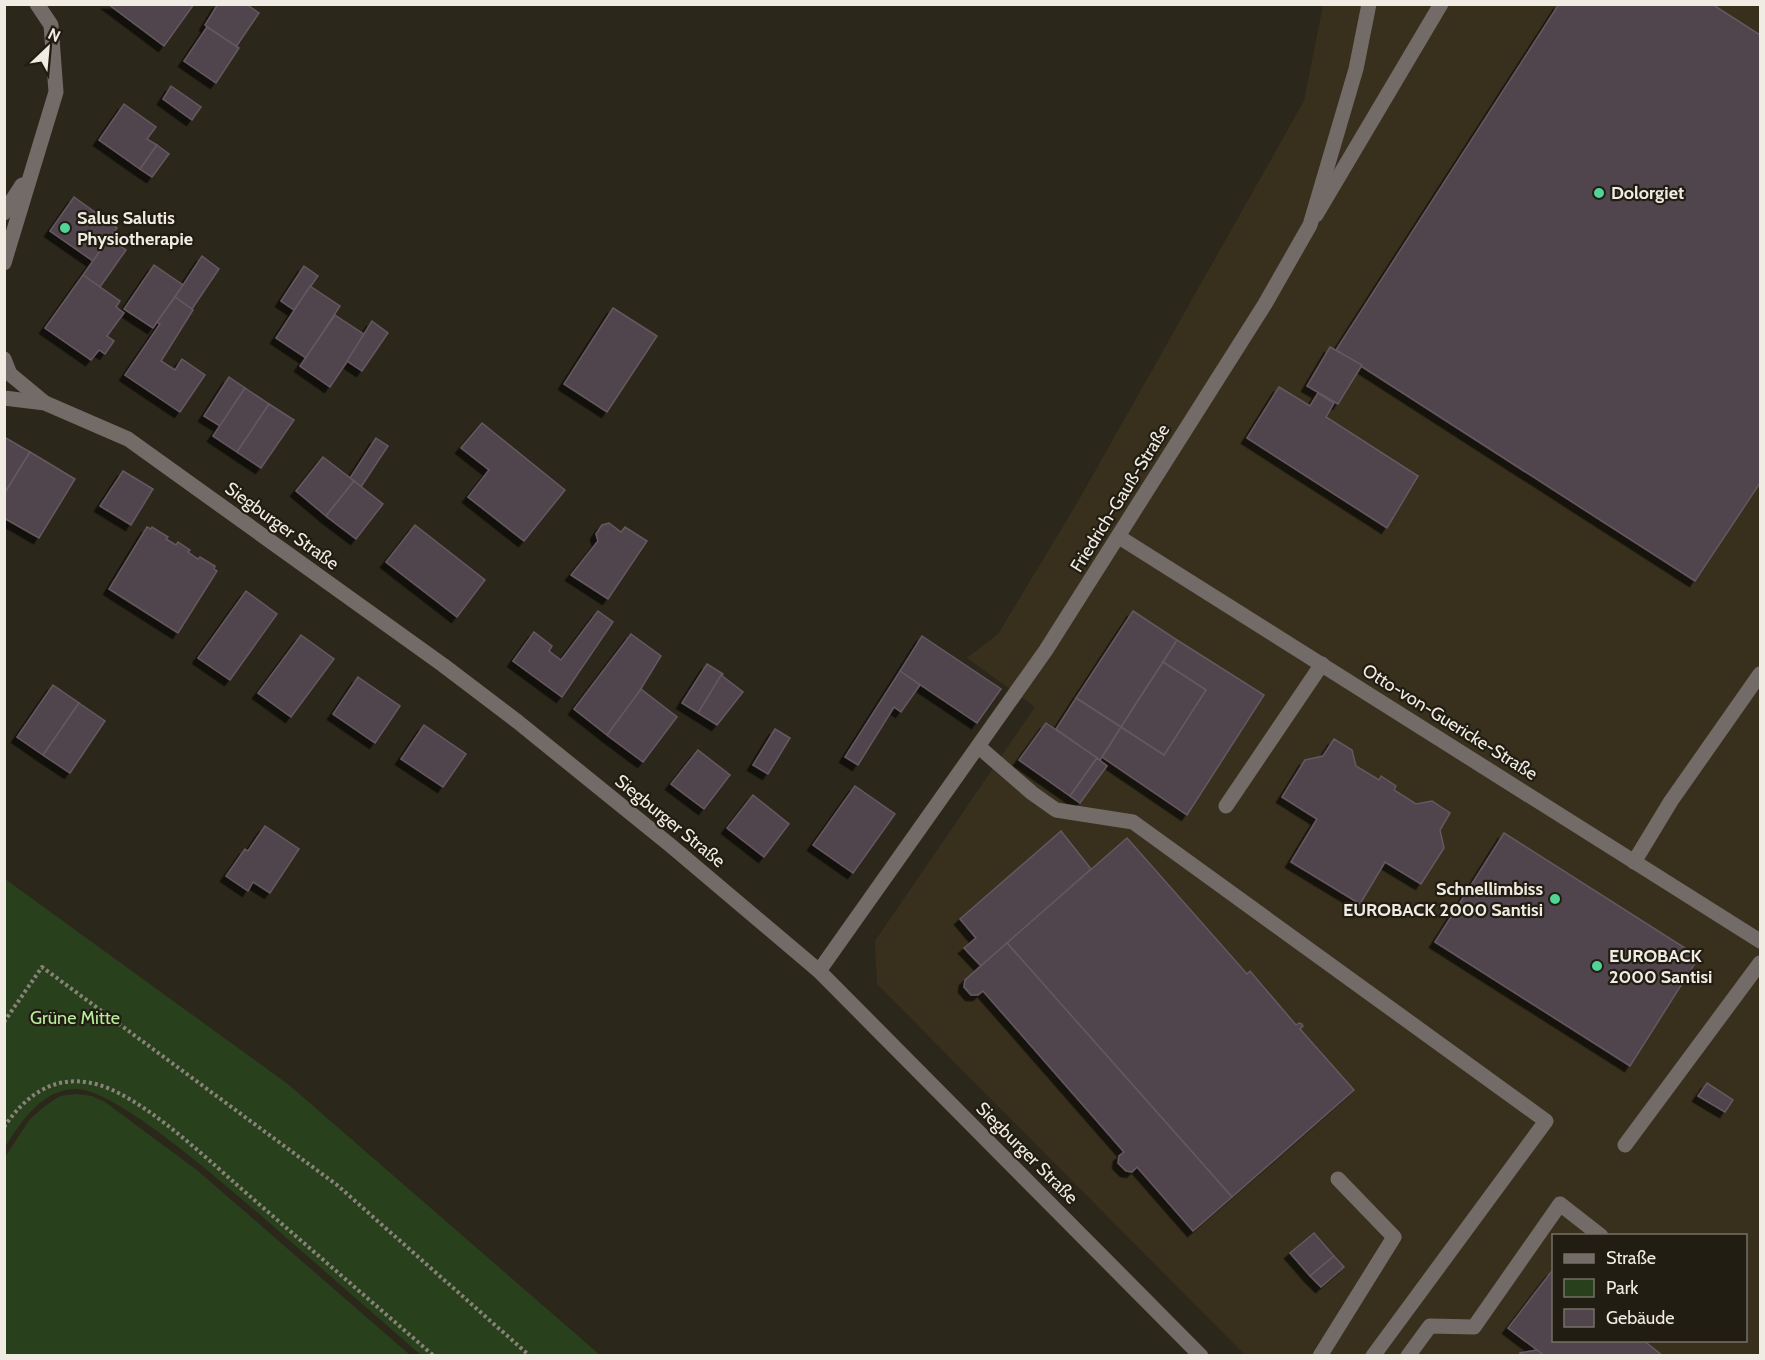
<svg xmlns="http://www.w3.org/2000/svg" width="1765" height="1360" font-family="Cabin,sans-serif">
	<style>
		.built { fill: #38301d; fill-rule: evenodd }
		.green { fill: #29401d }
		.building { fill: #51444d; stroke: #655861; stroke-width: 1.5; filter: url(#shadow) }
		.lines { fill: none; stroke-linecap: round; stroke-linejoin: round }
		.path { stroke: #888379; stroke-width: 4; stroke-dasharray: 3 3; stroke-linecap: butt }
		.service { stroke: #726b67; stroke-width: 15 }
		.minor { stroke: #726b67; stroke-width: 15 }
		.tertiary { stroke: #726b67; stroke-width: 15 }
		.poi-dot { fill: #52d397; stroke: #221d12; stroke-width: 2 }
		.labels { text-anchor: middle; stroke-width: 4.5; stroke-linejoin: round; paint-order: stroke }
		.poi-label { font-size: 18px; font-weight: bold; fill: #f0ece4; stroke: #221d12; text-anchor: start }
		.street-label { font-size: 18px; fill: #f0ece4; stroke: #221d12 }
		.park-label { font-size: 18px; fill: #b8ec9e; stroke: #221d12 }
	</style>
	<defs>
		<filter id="shadow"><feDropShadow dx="-5.5" dy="5.5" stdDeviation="0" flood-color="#0009"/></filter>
	</defs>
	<rect width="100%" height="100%" fill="#2c271b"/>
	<path class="built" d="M1323,5H1760V1355H1245L877,984L875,941L1035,707L967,658L998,634L1076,505L1304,101ZM1554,1236H1746V1340H1554Z"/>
	<g class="green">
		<path d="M5,879L289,1085L600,1355H421C383,1322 344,1288 305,1254C266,1221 120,1086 75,1089C41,1090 22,1121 5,1147Z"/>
		<path d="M76,1094L92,1096L105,1102L198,1171L410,1355H5V1157L30,1119L45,1106L60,1096Z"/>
	</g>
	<g class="building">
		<path d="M108,4H194L164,46Z"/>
		<path d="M218,4H246L259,13L236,47L205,25Z"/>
		<path d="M1559,4H1712L1760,35V483L1695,581L1336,350Z"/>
		<path d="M207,27L239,48L216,83L184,61Z"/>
		<path d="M171,86L201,107L192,120L163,99Z"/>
		<path d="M124,104L156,127L147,139L157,145L140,169L99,140Z"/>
		<path d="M157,145L169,154L152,177L140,169Z"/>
		<path d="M74,197L117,228L93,261L50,231Z"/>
		<path d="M109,238L126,250L100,287L83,275Z"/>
		<path d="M202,256L219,269L192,309L175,297Z"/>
		<path d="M154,265L183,285L153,328L124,309Z"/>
		<path d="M304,266L318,276L294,310L281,301Z"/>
		<path d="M83,275L120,301L116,307L124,313L107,336L114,341L105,354L99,350L91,360L45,328Z"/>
		<path d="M310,286L340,306L306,358L276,338Z"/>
		<path d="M175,297L193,310L161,361L175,370L182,359L205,375L180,412L125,375L160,324L157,322Z"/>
		<path d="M613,308L657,336L607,412L564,384Z"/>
		<path d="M335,315L365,335L330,387L300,366Z"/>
		<path d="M372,321L388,333L362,371L347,361Z"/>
		<path d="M1330,347L1362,365L1338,404L1307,386Z"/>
		<path d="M229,377L245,388L220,426L204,416Z"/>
		<path d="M1279,387L1310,406L1318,393L1334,403L1326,417L1418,476L1387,528L1247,438Z"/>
		<path d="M245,388L269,404L237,452L213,436Z"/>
		<path d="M269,404L294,420L261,468L237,452Z"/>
		<path d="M482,423L565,490L524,541L468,497L489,470L461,448Z"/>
		<path d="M4,437L30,452L4,494Z"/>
		<path d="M376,438L388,446L361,487L350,478Z"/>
		<path d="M30,452L75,479L39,538L4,518V494Z"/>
		<path d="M323,457L354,481L326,516L296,491Z"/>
		<path d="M123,471L153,489L131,525L100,506Z"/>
		<path d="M354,481L383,504L356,539L326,516Z"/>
		<path d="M609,523L621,532L625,527L647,541L608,599L571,575L598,541L596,534L602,525Z"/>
		<path d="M415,525L485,580L457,617L386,562Z"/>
		<path d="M147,527L151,529L152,527L168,537L166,539L176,545L178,542L190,550L188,552L198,559L200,557L215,566L214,569L217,571L178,633L109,589Z"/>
		<path d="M246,591L277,614L230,680L198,658Z"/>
		<path d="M598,611L613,622L562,697L513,661L534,632L552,646L549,651L561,660Z"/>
		<path d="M1133,611L1177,640L1121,727L1076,698Z"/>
		<path d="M631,634L661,656L634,700L607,735L574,709Z"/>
		<path d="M301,635L334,659L291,717L258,693Z"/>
		<path d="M922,636L1001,689L977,723L900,671Z"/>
		<path d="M1177,640L1264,695L1187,815L1102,757L1121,727L1164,755L1206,690L1163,662Z"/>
		<path d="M1163,662L1206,690L1164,755L1121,727Z"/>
		<path d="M707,664L723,674L698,713L682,703Z"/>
		<path d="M900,671L920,685L901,712L894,707L858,765L845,757Z"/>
		<path d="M721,675L743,692L717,725L698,713Z"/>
		<path d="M358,677L400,706L375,743L333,714Z"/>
		<path d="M53,685L79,703L43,755L17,737Z"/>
		<path d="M641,689L677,717L643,762L607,735Z"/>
		<path d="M1076,698L1121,727L1100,760L1056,729Z"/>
		<path d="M79,703L105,721L70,773L43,755Z"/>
		<path d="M1046,723L1097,758L1070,796L1019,760Z"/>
		<path d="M424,725L466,754L443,787L401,759Z"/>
		<path d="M775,729L790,738L768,774L753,765Z"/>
		<path d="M1334,739L1352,750L1356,766L1379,780L1381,776L1396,786L1394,790L1416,804L1432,801L1450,813L1440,830L1444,848L1421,884L1385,862L1360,904L1291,862L1317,819L1282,797L1305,760L1323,756Z"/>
		<path d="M698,750L730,775L704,809L671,784Z"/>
		<path d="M1097,758L1107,766L1080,803L1070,796Z"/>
		<path d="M855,786L895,814L853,873L813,845Z"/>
		<path d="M753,795L789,824L764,857L727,828Z"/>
		<path d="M265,826L299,849L270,893L253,882L248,891L226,876L245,849L248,851Z"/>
		<path d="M1061,831L1091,869L981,966L964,948L976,938L960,919Z"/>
		<path d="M1504,833L1699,957L1630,1066L1435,942Z"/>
		<path d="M1127,838L1247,974L1250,971L1296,1025L1299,1023L1302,1024L1303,1026L1300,1029L1354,1090L1232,1197L1007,943Z"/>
		<path d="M1007,943L1232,1197L1193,1231L1137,1167L1132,1172L1126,1171L1118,1163L1119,1156L1124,1152L983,991L978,995H971L964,987L965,980Z"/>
		<path d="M1707,1083L1733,1100L1725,1112L1698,1096Z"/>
		<path d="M1314,1233L1334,1256L1310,1276L1290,1253Z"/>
		<path d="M1334,1256L1344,1267L1321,1287L1310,1276Z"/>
		<path d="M1552,1271L1554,1272V1340H1643L1663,1356H1545L1537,1350L1508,1328Z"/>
		<path d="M1537,1350L1545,1356H1520V1353Z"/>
	</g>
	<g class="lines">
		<g class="path">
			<path d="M4,1022L42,967L337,1185L530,1356"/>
			<path d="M4,1127C25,1096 53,1075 91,1083C140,1092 213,1165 252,1198C313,1251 373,1303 434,1356"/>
		</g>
		<g class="service">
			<path d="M1316,215L1441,4"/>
			<path d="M979,747L1032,793L1056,810L1133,822L1546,1121L1373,1356"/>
			<path d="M1226,806L1322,664"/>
			<path d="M1634,862L1671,801L1760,674"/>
			<path d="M1625,1145L1760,963"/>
			<path d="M1320,1356L1394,1237L1338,1179"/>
			<path d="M1408,1356L1430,1326L1474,1327L1560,1204L1601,1236"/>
		</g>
		<g class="minor">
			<path d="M4,213L22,185"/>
			<path d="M4,263L56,92L51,25L37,4"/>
			<path d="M4,359L10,374L45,403"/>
			<path d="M1119,537L1760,941"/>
			<path d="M819,971L1046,650L1265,304L1310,225L1356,69L1369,4"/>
		</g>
		<path class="tertiary" d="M4,398L45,403L128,439L443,665L518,722L670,845L819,971L1201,1356"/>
	</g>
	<g class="poi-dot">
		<circle cx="1599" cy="193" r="6"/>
		<circle cx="65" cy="228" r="6"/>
		<circle cx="1555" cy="899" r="6"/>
		<circle cx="1597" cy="966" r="6"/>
	</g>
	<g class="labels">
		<g class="poi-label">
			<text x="1611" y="199">Dolorgiet</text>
			<text x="77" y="224">Salus Salutis<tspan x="77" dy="21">Physiotherapie</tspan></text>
			<text x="1543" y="895" text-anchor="end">Schnellimbiss<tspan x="1543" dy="21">EUROBACK 2000 Santisi</tspan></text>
			<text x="1609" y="962">EUROBACK<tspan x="1609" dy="21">2000 Santisi</tspan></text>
		</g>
		<g class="street-label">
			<text transform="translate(1120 498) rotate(-58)" y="6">Friedrich-Gauß-Straße</text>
			<text transform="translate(282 526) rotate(36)" y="6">Siegburger Straße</text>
			<text transform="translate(1450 722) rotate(32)" y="6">Otto-von-Guericke-Straße</text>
			<text transform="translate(670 821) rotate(39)" y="6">Siegburger Straße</text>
			<text transform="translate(1027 1153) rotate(45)" y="6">Siegburger Straße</text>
		</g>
		<g class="park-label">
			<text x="75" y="1024">Grüne Mitte</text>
		</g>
	</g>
	<rect width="1765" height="1360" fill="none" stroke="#f0ece4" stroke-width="12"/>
	<rect x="1552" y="1234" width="195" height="108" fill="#221d12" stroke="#747066" stroke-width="1.5"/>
	<rect x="1564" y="1254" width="30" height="9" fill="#726b67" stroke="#747066" stroke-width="1.5"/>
	<text x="1606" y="1264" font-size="18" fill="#f0ece4">Straße</text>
	<rect x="1564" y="1279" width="30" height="18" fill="#29401d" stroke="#747066" stroke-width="1.5"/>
	<text x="1606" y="1294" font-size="18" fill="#f0ece4">Park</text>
	<rect x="1564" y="1309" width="30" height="18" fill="#51444d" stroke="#747066" stroke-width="1.5"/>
	<text x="1606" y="1324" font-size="18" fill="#f0ece4">Gebäude</text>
	<g transform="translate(48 48) rotate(26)" stroke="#221d12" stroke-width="4.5" paint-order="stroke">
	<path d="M0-4.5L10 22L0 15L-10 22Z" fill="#f0ece4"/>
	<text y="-9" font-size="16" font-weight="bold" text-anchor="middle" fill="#f0ece4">N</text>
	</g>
</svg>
